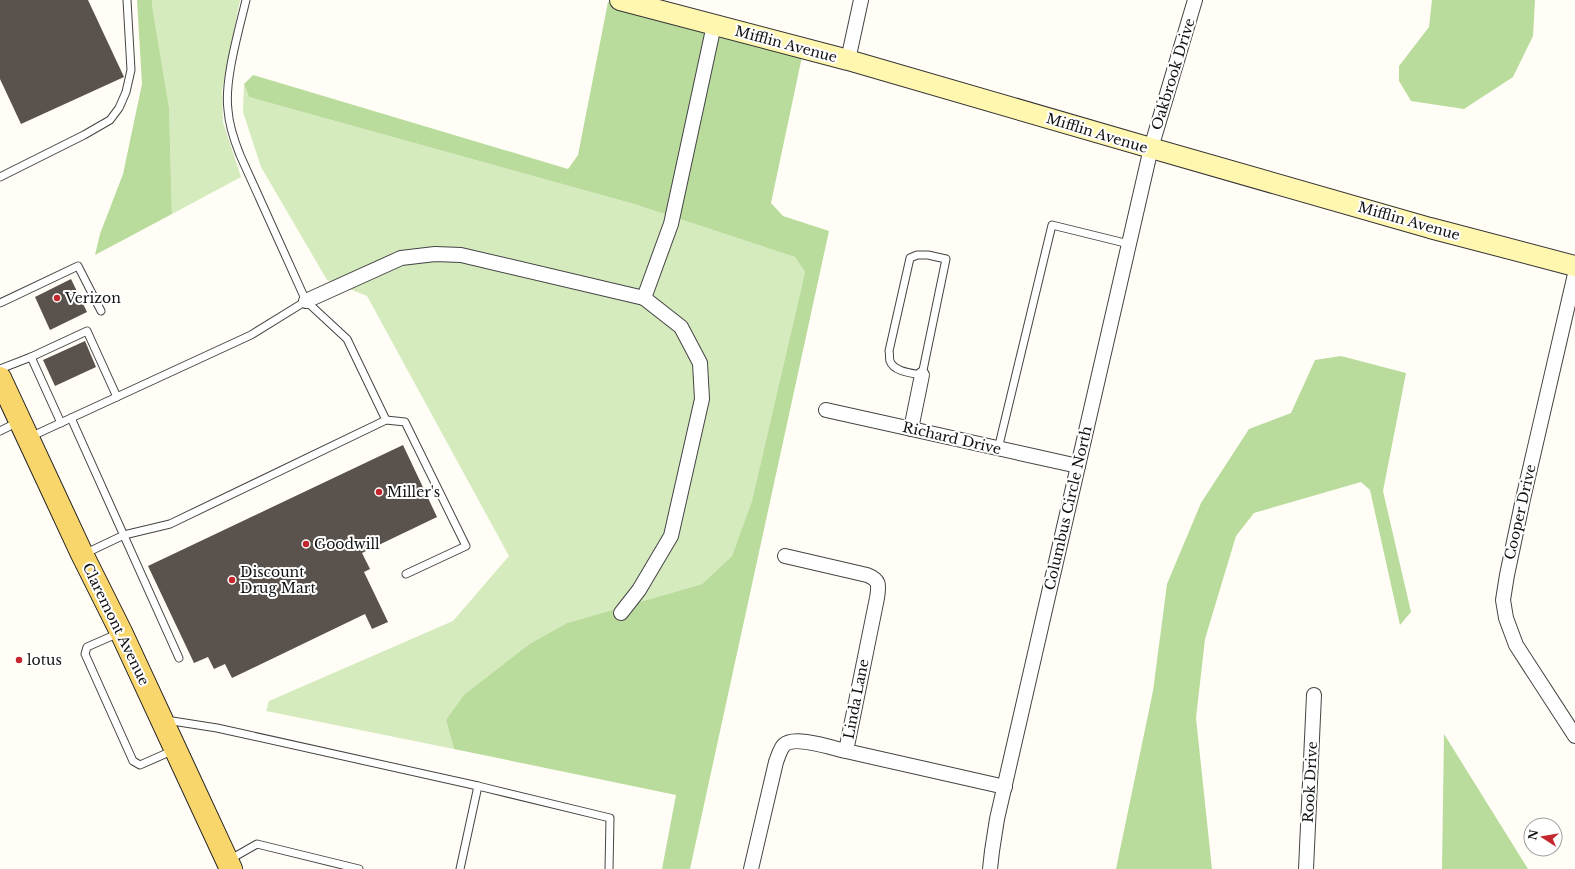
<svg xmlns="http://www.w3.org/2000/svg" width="1575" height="869" font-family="'Libre Baskerville',serif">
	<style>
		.green { fill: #d5ebbd }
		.forest { fill: #b9dc9c }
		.building { fill: #5a524d }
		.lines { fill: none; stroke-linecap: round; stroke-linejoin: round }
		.lane-casing { stroke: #444; stroke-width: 9 }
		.street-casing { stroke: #444; stroke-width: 16 }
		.secondary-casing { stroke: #333; stroke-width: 22 }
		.primary-casing { stroke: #222; stroke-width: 24 }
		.lane { stroke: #fff; stroke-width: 7 }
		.street { stroke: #fff; stroke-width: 14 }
		.secondary { stroke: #fff6b0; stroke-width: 20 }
		.primary { stroke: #f9d66b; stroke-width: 22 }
		.poi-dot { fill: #c4262e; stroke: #fff; stroke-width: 1.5 }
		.labels { text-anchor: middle; stroke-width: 4; stroke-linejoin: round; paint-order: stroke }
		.street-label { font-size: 14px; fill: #111; stroke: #fff }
		.poi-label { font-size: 14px; fill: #111; stroke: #fff; text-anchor: start }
	</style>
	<rect width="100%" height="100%" fill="#fffdf5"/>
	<g class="green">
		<path d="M152,0H240L222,91L223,122L241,177L172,214L169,107L152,5Z"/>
		<path d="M244,84L249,97L634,204L795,257L805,272L752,502L732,556L702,584L567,623L531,643L446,720L454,749L266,711L269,701L453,621L509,556L367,296L327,280L261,167L243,112Z"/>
	</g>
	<g class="forest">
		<path d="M137,0H152V5L169,107L172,214L95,255L100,234L123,174L142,84Z"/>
		<path d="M1432,0H1535L1533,36L1513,77L1464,109L1411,101L1399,81V66L1429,27Z"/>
		<path d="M608,2L803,52L771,203L783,216L829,231L690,869H662L676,795L454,749L446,720L464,695L531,643L567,623L702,584L732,556L752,501L805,272L795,257L634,204L249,97L244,84L253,75L568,169L578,155Z"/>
		<path d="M1341,356L1406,373L1383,491L1411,612L1400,625L1370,490L1361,482L1254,513L1236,536L1205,639L1196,718L1212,869H1116L1153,691L1167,584L1201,503L1249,429L1291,413L1315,360Z"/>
		<path d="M1444,734L1528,869H1442Z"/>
	</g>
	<g class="building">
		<path d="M0,0H88L124,77L21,124L0,79Z"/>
		<path d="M71,279L87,312L50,330L35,297Z"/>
		<path d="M85,341L96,367L55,386L43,360Z"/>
		<path d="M403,445L437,517L362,553L370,569L364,572L388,622L372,629L365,614L232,678L225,664L214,669L208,657L194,663L148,566Z"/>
	</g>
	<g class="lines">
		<defs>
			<g id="lane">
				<path d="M0,177L84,135L110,120L119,108L126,92L131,70L127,0"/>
				<path d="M917,255H928L946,259L922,375C912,373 894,372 890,361C889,358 890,354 889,351L908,267L910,258Z"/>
				<path d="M0,303L78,266L101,311"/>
				<path d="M31,357L61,423"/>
				<path d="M0,369L31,357L87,331L117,397"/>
				<path d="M71,418L179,658"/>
				<path d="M386,420L405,422L466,546L406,574"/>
				<path d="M0,431L18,422"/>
				<path d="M30,437L251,335L306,301"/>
				<path d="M998,449L1052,225L1129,244"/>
				<path d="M84,554L124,535L170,524L386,420L347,339L306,301L240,155C234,140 229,126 228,110C224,80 239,30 246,0"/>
				<path d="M119,633L87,647L85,654L133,761L140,765L174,750"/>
				<path d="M166,720L217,728L478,786L460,869"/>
				<path d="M478,786L610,818L609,869"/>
				<path d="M229,860L257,844L359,869"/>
			</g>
			<g id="street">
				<path d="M848,60L861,0"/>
				<path d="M1575,274L1523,499L1507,575L1503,600L1506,618L1516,645L1575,736"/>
				<path d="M306,301L401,258L435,254L461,255L644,298"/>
				<path d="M826,410L1078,466"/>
				<path d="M911,429L922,375"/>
				<path d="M785,556L867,575C880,580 879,585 877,598L846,751L1005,787"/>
				<path d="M621,613L639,590L671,536L702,399L700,363L681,327L644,298L671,224L714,25"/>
				<path d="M751,869L776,762C778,757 780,749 784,745C794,735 832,748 846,751"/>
				<path d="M990,869L992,851L997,819L1151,148L1195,0"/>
				<path d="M1306,869L1314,695"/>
			</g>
			<path id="secondary" d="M620,0L848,60L1151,148L1430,228L1575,266"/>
			<path id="primary" d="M0,378L82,554L121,632L231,869"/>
		</defs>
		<use href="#lane" class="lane-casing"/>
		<use href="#street" class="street-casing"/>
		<use href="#secondary" class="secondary-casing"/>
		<use href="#primary" class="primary-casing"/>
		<use href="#lane" class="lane"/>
		<use href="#street" class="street"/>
		<use href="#secondary" class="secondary"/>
		<use href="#primary" class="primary"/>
	</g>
	<g class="poi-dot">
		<circle cx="57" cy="298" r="4"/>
		<circle cx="379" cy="492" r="4"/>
		<circle cx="306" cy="544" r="4"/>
		<circle cx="232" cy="580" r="4"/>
		<circle cx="19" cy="660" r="4"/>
	</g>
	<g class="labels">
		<g class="street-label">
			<text transform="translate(786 44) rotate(15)" y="5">Mifflin Avenue</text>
			<text transform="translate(1173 74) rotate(-73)" y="5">Oakbrook Drive</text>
			<text transform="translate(1097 133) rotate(17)" y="5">Mifflin Avenue</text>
			<text transform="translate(1409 221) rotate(16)" y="5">Mifflin Avenue</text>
			<text transform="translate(952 438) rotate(13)" y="5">Richard Drive</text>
			<text transform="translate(1068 508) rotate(-77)" y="5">Columbus Circle North</text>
			<text transform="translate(1520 512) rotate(-77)" y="5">Cooper Drive</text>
			<text transform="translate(116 624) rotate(64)" y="5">Claremont Avenue</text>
			<text transform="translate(856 699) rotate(-79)" y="5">Linda Lane</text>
			<text transform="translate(1310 782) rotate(-87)" y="5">Rook Drive</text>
		</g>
		<g class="poi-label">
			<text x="65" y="303">Verizon</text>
			<text x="387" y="497">Miller's</text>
			<text x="314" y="549">Goodwill</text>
			<text x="240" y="577">Discount<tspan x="240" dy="16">Drug Mart</tspan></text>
			<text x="27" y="665">lotus</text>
		</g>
	</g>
	<g transform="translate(1543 837) rotate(282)"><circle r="19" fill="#ffffff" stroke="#a0a0a0"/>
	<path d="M0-3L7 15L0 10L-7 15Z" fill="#c4262e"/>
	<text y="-6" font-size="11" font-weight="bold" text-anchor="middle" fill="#111111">N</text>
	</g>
</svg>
